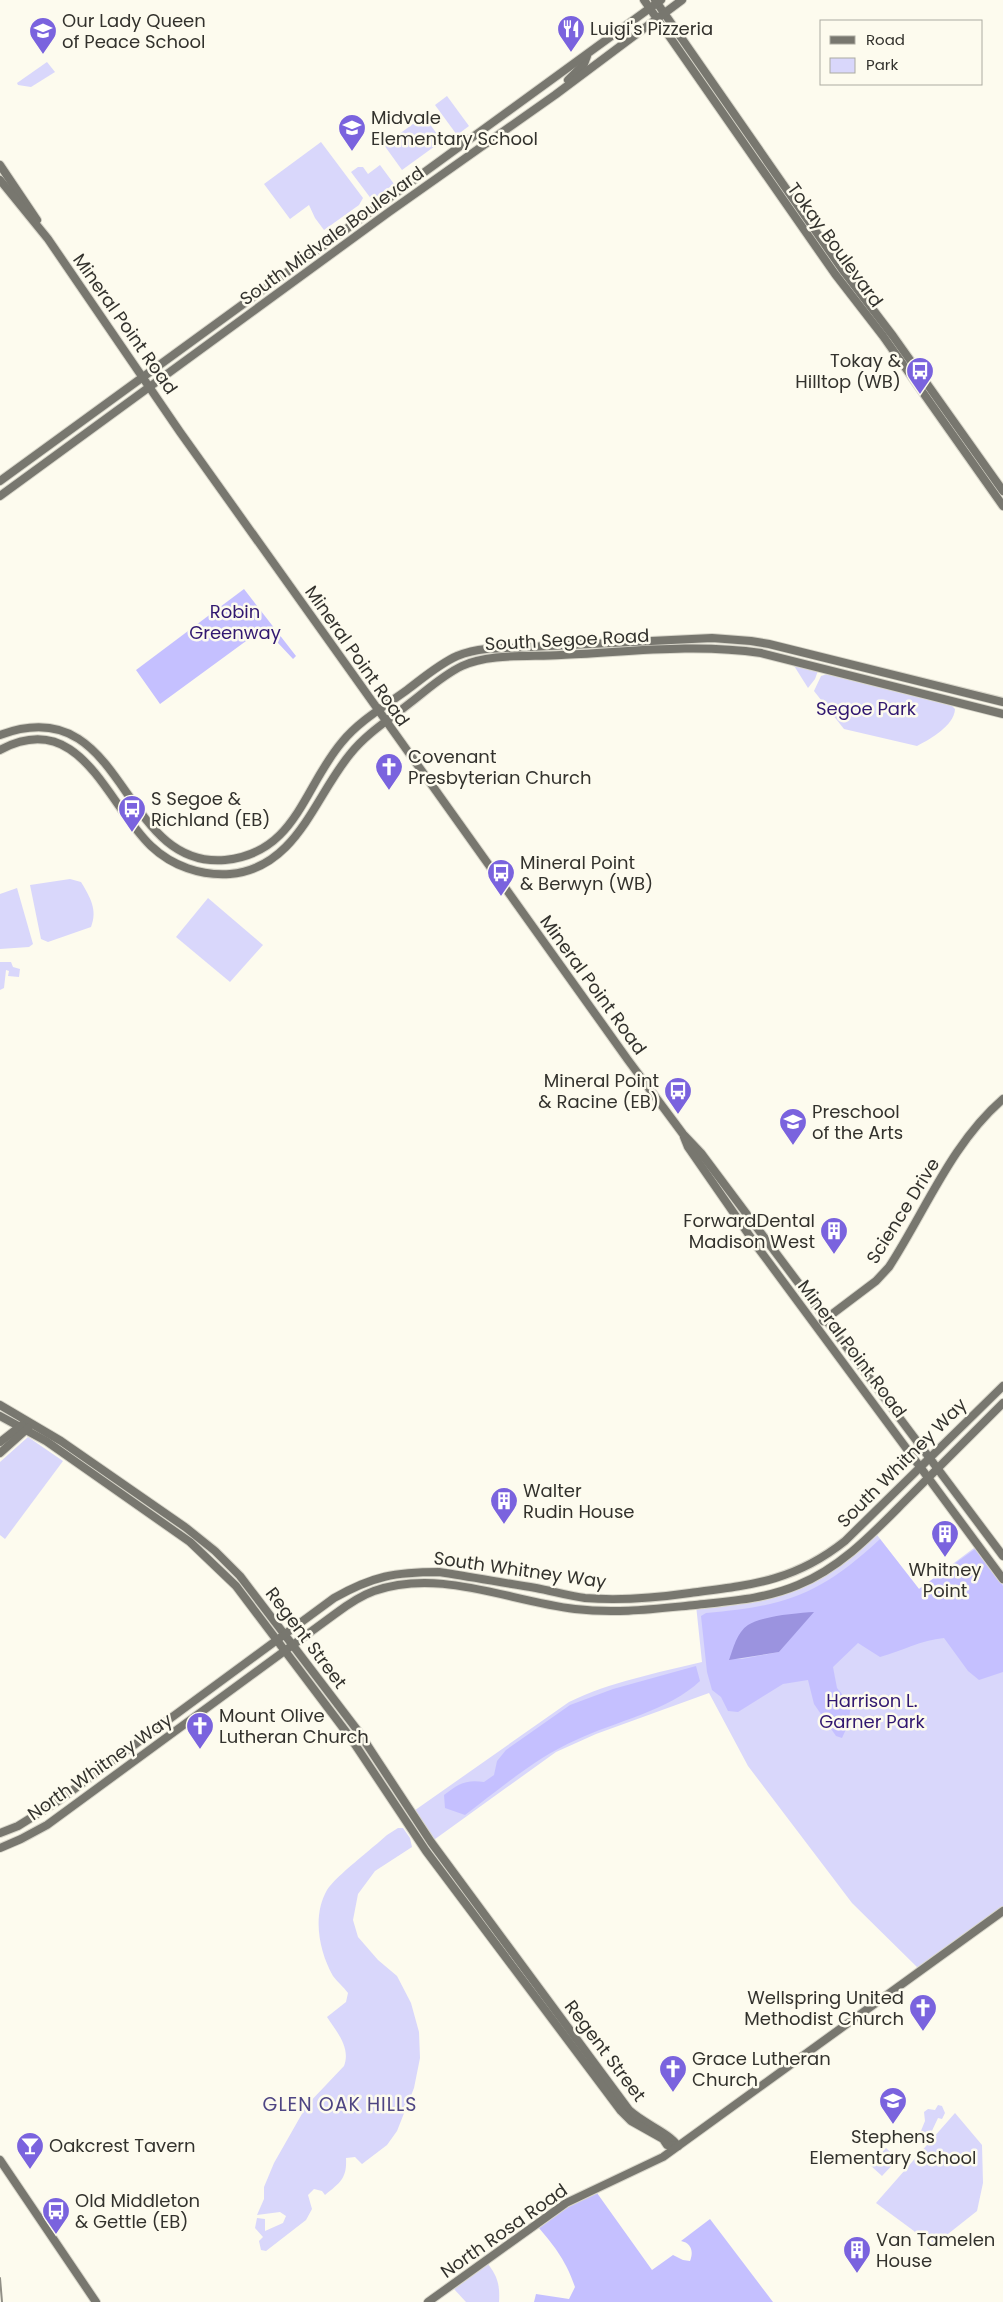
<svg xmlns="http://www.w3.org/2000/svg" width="1003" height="2302" font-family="Poppins,sans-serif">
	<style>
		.green { fill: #d9d7fb }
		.forest { fill: #c5c0ff; fill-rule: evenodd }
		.water { fill: #9b93df }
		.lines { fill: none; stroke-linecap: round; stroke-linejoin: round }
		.secondary-casing { stroke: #d9d7cb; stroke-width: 10 }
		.secondary { stroke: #78776f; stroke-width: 8 }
		.rail { stroke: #918f86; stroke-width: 2 }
		.labels { text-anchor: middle; stroke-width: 5; stroke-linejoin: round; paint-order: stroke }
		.poi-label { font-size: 18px; fill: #33322d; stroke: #fdfbee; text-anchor: start }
		.street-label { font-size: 18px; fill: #33322d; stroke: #fdfbee }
		.park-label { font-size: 18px; fill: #311870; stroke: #fdfbee }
		.neighbourhood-label { font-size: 19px; letter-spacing: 1px; fill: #4e4583; stroke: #fdfbee }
	</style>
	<rect width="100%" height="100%" fill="#fdfbee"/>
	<g class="green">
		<path d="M47,62L55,72L31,87L18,85L17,83Z"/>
		<path d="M447,96L469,126L457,135L435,105Z"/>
		<path d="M424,116L442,141L402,170L384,145Z"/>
		<path d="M321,142L363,198L359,205L324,230L315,218L309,205L290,219L264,184Z"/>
		<path d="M380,165L394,184L372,200L351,172L358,167H363L368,174Z"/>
		<path d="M791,661L819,668L815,679L808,688Z"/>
		<path d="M827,674L951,705L955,709C954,726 930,739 917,746L844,729L814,691L821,676Z"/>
		<path d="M70,879L81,882C90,897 98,910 91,927L48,942L41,939L30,885Z"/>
		<path d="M17,888L33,944L29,947L0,949V894Z"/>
		<path d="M208,898L263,945L230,982L176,937Z"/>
		<path d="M0,962H11L13,967L20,969L19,977L8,976L9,971L6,970L4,988L0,990Z"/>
		<path d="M28,1437L63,1461L5,1539L0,1535V1462Z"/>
		<path d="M874,1531L919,1589L978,1545L1003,1579V1911L920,1970L852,1903L748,1766L709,1693L596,1734L556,1752L431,1842L411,1813L569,1702C610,1682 657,1673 702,1662L696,1605L743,1601L819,1575Z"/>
		<path d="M398,1828H403L410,1838L412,1847L375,1871L358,1894L353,1920L358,1937L378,1960L397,1976L411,2003L419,2032L420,2058L414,2088L397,2131L387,2145L362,2164L355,2157L346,2158C347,2178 341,2182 325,2195L322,2191L314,2189L308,2195L312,2209L306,2220L266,2251L261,2250L259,2241L263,2237L255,2228L257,2218L265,2219V2231L283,2223L286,2216L280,2212L257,2215L264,2199V2187L274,2163L307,2105L344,2066C351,2048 337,2032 327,2017L346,2002L348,1993C344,1987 337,1982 333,1976C319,1951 312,1916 327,1890C336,1876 373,1848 387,1835Z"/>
		<path d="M938,2105L942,2106L945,2113L942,2119L938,2118L930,2135L923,2142L918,2138L925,2121L924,2112L928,2109L935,2110Z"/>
		<path d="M955,2113L982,2145L983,2183L977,2211L929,2249L914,2231L876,2203Z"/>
		<path d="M886,2148L898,2159L882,2176L870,2165Z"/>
		<path d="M488,2264C498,2277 500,2286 499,2302H466L454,2289Z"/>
	</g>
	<g class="forest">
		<path d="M244,589L296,656L293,659L264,628L160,704L136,670Z"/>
		<path d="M880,1539L919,1589L975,1549L1003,1586V1672L979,1680L968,1671L944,1638C921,1640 902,1651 880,1657L858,1643L833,1667L837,1688L851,1705L848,1725L842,1738L836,1736L814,1704L808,1680L783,1684L738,1712L728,1711L721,1697L712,1690L707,1672L701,1616L706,1613C786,1606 820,1595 880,1539ZM813,1612L779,1652L742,1659H729Z"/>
		<path d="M696,1666L700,1681C670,1710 614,1722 576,1740C535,1758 500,1789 465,1815L445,1808L444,1795C458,1784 466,1779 484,1782L494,1775L497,1761L506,1750L570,1705L613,1689Z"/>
		<path d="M597,2193L652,2270L673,2255L683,2260L690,2261C694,2251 691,2243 681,2241L710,2219L773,2302H534L536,2294L569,2299L575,2287C566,2261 556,2248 538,2227L572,2204Z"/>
	</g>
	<path class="water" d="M814,1612L779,1652L729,1660C733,1649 737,1632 748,1625C762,1616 797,1613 814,1612Z"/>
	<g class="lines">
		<defs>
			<g id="secondary">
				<path d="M644,0L835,274L883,336L1003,506"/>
				<path d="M655,0L842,269L893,336L1003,491"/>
				<path d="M568,80L584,64L587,56"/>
				<path d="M0,165L37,220"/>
				<path d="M0,180L48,239L180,432L628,1060L683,1134L701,1153L1003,1556"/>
				<path d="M0,481L661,0"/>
				<path d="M0,496L389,212L555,95L682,0"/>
				<path d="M0,735C127,688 118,869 225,860C296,853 303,788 342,742C359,721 385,706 407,690C423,678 439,664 457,656C467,652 476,650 486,649L712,638L751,641L769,644L1003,702"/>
				<path d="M0,750C80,707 106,803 151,846C172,866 201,876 230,874C297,868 314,797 351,753C367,733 390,719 410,703C427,690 443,675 462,666C488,653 531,657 561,655C627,652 695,643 761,653L1003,714"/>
				<path d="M684,1137L688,1147L756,1245L1003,1579"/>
				<path d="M823,1321L876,1281L889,1267C926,1210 951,1144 1003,1099"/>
				<path d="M0,1405L61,1441L185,1527L215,1551L240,1576L358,1731L431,1842L629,2110C644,2124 668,2132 678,2146"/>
				<path d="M0,1416L46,1441L190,1542L236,1586L350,1737L426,1851L621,2111L631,2121L663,2139L667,2145L678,2146"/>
				<path d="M0,1442L22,1425"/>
				<path d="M0,1453L28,1428"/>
				<path d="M0,1833L18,1826L58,1801L334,1598C373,1576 395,1572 439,1572C472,1577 504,1583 536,1588C552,1591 569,1596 585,1598C620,1601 655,1598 690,1593C752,1585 795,1581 845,1541L1003,1386"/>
				<path d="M0,1848L21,1839L47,1825L335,1614C347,1605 360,1596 374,1591C440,1568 508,1601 575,1609C616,1614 654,1609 695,1605C731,1601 765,1599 798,1585C842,1567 874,1532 907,1499C939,1467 971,1435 1003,1403"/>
				<path d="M0,2160L96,2302"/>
				<path d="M428,2302L566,2203L663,2157L1003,1911"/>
			</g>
		</defs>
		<use href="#secondary" class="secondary-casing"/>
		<use href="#secondary" class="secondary"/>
		<path class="rail" d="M0,2278L2,2302"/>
	</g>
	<defs>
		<symbol id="restaurant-pin" viewBox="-11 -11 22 30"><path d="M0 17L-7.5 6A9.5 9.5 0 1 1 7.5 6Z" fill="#7a63de" stroke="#fdfbee"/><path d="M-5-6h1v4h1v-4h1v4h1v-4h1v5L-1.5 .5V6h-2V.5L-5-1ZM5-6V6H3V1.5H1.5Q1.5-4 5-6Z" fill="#fff"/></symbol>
		<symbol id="school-pin" viewBox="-11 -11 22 30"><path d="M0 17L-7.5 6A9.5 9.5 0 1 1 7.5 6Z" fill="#7a63de" stroke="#fdfbee"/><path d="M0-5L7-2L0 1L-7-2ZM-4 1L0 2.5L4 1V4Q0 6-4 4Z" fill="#fff"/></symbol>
		<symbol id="bus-pin" viewBox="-11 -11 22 30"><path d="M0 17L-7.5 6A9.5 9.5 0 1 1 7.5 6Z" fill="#7a63de" stroke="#fdfbee"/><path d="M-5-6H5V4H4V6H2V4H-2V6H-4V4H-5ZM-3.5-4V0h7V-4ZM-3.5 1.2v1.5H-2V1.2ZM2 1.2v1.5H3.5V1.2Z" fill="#fff"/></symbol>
		<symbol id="church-pin" viewBox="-11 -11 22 30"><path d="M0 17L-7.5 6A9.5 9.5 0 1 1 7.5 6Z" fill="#7a63de" stroke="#fdfbee"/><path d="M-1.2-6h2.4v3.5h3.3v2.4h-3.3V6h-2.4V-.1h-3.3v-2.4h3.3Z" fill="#fff"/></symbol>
		<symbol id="building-pin" viewBox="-11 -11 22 30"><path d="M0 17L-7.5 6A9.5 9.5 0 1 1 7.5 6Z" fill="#7a63de" stroke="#fdfbee"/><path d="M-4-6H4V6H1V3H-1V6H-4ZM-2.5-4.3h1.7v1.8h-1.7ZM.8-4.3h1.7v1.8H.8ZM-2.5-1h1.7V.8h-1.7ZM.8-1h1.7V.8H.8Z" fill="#fff"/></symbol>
		<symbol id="bar-pin" viewBox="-11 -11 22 30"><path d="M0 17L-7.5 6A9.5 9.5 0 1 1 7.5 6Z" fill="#7a63de" stroke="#fdfbee"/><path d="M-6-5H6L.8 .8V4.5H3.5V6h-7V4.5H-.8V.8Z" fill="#fff"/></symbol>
	</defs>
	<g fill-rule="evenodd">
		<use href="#restaurant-pin" x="555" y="13" width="32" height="43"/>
		<use href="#school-pin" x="27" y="15" width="32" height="43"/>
		<use href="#school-pin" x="336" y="112" width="32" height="43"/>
		<use href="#bus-pin" x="904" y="355" width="32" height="43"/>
		<use href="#church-pin" x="373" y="751" width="32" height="43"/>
		<use href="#bus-pin" x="116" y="793" width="32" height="43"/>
		<use href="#bus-pin" x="485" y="857" width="32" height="43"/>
		<use href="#bus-pin" x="662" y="1075" width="32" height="43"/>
		<use href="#school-pin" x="777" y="1106" width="32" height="43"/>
		<use href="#building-pin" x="818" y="1215" width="32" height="43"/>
		<use href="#building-pin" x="488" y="1485" width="32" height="43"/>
		<use href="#building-pin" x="929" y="1518" width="32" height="43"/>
		<use href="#church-pin" x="184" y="1710" width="32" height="43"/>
		<use href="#church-pin" x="907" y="1992" width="32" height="43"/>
		<use href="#church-pin" x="657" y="2053" width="32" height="43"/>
		<use href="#school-pin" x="877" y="2085" width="32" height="43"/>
		<use href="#bar-pin" x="14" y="2130" width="32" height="43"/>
		<use href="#bus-pin" x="40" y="2195" width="32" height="43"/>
		<use href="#building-pin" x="841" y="2234" width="32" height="43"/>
	</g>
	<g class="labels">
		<g class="poi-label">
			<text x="62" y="27">Our Lady Queen<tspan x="62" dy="21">of Peace School</tspan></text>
			<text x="590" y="35">Luigi's Pizzeria</text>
			<text x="371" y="124">Midvale<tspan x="371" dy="21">Elementary School</tspan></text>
			<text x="901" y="367" text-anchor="end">Tokay &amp;<tspan x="901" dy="21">Hilltop (WB)</tspan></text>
			<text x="408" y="763">Covenant<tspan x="408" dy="21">Presbyterian Church</tspan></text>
			<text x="151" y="805">S Segoe &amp;<tspan x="151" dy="21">Richland (EB)</tspan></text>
			<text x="520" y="869">Mineral Point<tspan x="520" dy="21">&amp; Berwyn (WB)</tspan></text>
			<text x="659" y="1087" text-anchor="end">Mineral Point<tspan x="659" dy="21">&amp; Racine (EB)</tspan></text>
			<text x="812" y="1118">Preschool<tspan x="812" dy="21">of the Arts</tspan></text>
			<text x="815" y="1227" text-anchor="end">ForwardDental<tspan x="815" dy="21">Madison West</tspan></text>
			<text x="523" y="1497">Walter<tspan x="523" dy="21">Rudin House</tspan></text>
			<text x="945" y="1576" text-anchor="middle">Whitney<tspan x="945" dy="21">Point</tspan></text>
			<text x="219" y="1722">Mount Olive<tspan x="219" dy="21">Lutheran Church</tspan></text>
			<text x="904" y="2004" text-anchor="end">Wellspring United<tspan x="904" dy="21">Methodist Church</tspan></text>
			<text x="692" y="2065">Grace Lutheran<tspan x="692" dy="21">Church</tspan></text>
			<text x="893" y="2143" text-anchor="middle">Stephens<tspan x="893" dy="21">Elementary School</tspan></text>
			<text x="49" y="2152">Oakcrest Tavern</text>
			<text x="75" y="2207">Old Middleton<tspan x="75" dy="21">&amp; Gettle (EB)</tspan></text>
			<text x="876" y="2246">Van Tamelen<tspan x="876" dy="21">House</tspan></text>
		</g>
		<g class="street-label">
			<text transform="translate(332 236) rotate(-36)" y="6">South Midvale Boulevard</text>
			<text transform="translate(835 245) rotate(54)" y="6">Tokay Boulevard</text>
			<text transform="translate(125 324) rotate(55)" y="6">Mineral Point Road</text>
			<text transform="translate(567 640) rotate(-3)" y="6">South Segoe Road</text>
			<text transform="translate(357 656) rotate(55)" y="6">Mineral Point Road</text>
			<text transform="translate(593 985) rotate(54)" y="6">Mineral Point Road</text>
			<text transform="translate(903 1211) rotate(-58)" y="6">Science Drive</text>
			<text transform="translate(852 1349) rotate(53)" y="6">Mineral Point Road</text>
			<text transform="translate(902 1463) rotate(-45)" y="6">South Whitney Way</text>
			<text transform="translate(520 1570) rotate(8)" y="6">South Whitney Way</text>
			<text transform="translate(306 1638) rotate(53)" y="6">Regent Street</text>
			<text transform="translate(100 1767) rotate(-35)" y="6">North Whitney Way</text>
			<text transform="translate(605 2051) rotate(53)" y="6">Regent Street</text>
			<text transform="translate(504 2231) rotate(-35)" y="6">North Rosa Road</text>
		</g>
		<g class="park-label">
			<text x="235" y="618">Robin<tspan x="235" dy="21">Greenway</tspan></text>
			<text x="866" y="715">Segoe Park</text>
			<text x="872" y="1707">Harrison L.<tspan x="872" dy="21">Garner Park</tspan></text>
		</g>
		<g class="neighbourhood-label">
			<text x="340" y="2111">GLEN OAK HILLS</text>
		</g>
	</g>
	<rect x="820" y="20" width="162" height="65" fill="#fdfbee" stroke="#acaba1"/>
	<rect x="830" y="36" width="25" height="8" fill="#78776f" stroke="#acaba1"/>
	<text x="866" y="45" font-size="15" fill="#33322d">Road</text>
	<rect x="830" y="58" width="25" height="15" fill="#d9d7fb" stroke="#acaba1"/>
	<text x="866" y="70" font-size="15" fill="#33322d">Park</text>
</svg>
